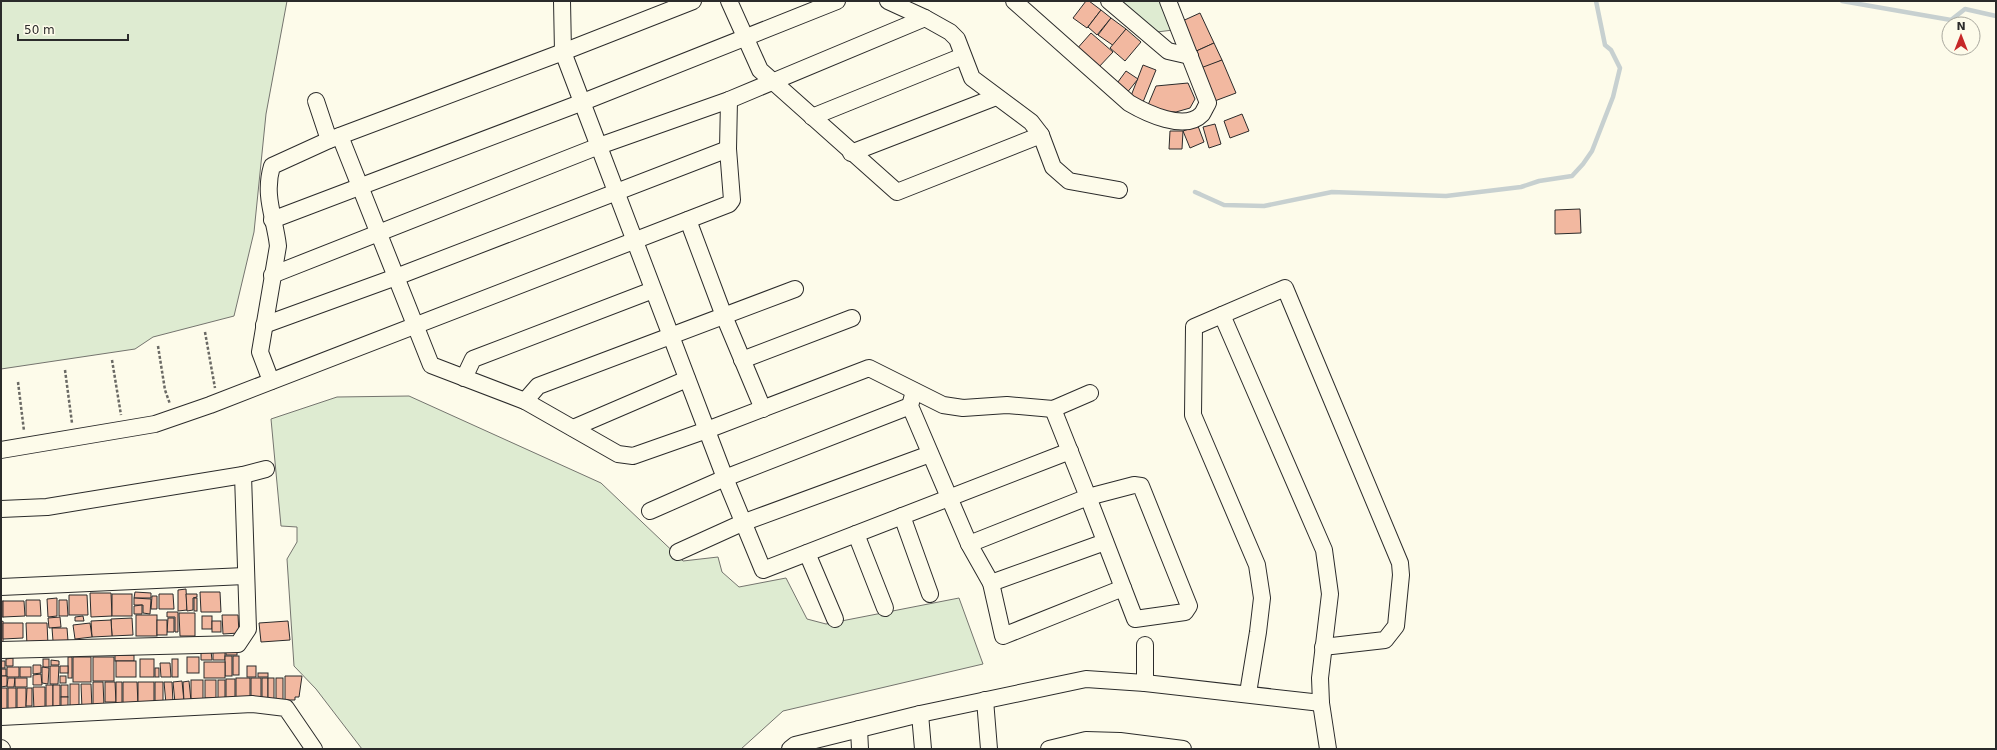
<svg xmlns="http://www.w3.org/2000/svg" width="1997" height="750" font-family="'DejaVu Sans',sans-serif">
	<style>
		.green { fill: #deebd1; stroke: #74746e }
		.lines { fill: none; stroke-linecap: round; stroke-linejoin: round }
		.stream { stroke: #c7d0d0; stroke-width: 4.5 }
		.building { fill: #f2b8a0; stroke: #2b2b2b }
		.minor-casing { stroke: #2b2b2b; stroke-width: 18 }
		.path { stroke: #6a6964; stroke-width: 2.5; stroke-dasharray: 3 2; stroke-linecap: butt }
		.minor { stroke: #fdfbea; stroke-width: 16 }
	</style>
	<rect width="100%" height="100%" fill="#fdfbea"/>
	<g class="green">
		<path d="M1,1H287L266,114L254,232L234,316L153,337L135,349L1,369Z"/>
		<path d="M1119,1H1161L1173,30L1157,32Z"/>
		<path d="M409,396L601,483L683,561L718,557L722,572L739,587L786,578L807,619L826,624L959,598L983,664L783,711L741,749H362L316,689L294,666L287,559L297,542V527L281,526L271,419L337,397Z"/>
	</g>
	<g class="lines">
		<g class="stream">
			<path d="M1842,1L1951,20L1965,9L1996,16"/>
			<path d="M1200,194L1195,192L1224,205L1264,206L1332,192L1446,196L1521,187L1539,181L1572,176L1583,164L1592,151L1613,97L1620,68L1611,50L1605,45L1596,1"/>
		</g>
	</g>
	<g class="building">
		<path d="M1086,1H1089L1101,10L1087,28L1073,18Z"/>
		<path d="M1101,10L1111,18L1097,35L1088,27Z"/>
		<path d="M1200,13L1214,43L1192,53L1178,23Z"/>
		<path d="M1111,18L1126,29L1114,46L1098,35Z"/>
		<path d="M1126,29L1141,42L1125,61L1110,48Z"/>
		<path d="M1091,33L1113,52L1097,69L1075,51Z"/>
		<path d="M1214,43L1222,60L1200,70L1192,53Z"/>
		<path d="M1222,60L1236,93L1212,102L1198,69Z"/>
		<path d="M1143,65L1156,70L1141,107L1129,101Z"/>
		<path d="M1126,71L1138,79L1126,94L1115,86Z"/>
		<path d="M1188,83L1195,99L1190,108L1176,112L1158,111L1148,105L1156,86Z"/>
		<path d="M1242,114L1249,131L1230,138L1224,121Z"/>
		<path d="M1215,124L1221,144L1209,148L1203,127Z"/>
		<path d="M1198,126L1204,142L1190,148L1183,131Z"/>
		<path d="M1170,131H1183L1182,149H1169Z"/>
		<path d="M1580,209L1581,233L1555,234V210Z"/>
		<path d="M186,589L187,610L178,611V590Z"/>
		<path d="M135,592L151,593V598H134Z"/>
		<path d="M200,592H220L221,612H201Z"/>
		<path d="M90,593H111L112,616L91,617Z"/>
		<rect x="112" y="594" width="20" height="22"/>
		<path d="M159,594H173L174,609H159Z"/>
		<path d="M186,594H197V597L193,598V610L187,611Z"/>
		<path d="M69,595H87L88,615H69Z"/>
		<path d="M152,596H157V609H151Z"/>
		<path d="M57,598V616L48,617L47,599Z"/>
		<path d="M134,598L151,599L150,614L143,613V605H134Z"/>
		<rect x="194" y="598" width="3" height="13"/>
		<path d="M26,600H40L41,616H26Z"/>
		<path d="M59,600H67L68,616H59Z"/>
		<rect x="1" y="601" width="2" height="16"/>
		<path d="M3,601H24L25,616L3,617Z"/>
		<path d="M142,605V614H134V606Z"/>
		<path d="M167,612H178V632H175V617H167Z"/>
		<path d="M179,613H195V636H180Z"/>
		<rect x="136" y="615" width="21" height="21"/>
		<path d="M222,615H238L239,633L223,634Z"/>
		<path d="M83,616L84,621H75V617Z"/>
		<rect x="202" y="616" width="10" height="13"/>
		<path d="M60,617L61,627L49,628L48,618Z"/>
		<path d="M132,618L133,635L112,636L111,619Z"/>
		<path d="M168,618H174V632H167Z"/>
		<path d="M111,620L112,636L92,637L91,621Z"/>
		<rect x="157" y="620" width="10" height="15"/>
		<path d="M3,621V647H1V622Z"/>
		<rect x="212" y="621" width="9" height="11"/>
		<path d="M288,621L290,640L261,642L259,623Z"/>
		<path d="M3,623H23V638L3,639Z"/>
		<path d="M26,623H47L48,645L27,646Z"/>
		<path d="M90,623L92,637L75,639L73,625Z"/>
		<path d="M52,628H67L68,641H53Z"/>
		<rect x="226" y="648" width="11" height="7"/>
		<path d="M201,651H211L212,660H201Z"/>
		<rect x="213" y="651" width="12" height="9"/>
		<rect x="115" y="655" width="19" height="6"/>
		<rect x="225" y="656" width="7" height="20"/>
		<rect x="233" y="656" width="6" height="19"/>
		<rect x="68" y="657" width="4" height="21"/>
		<rect x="73" y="657" width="18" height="25"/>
		<rect x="93" y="657" width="21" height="24"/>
		<rect x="187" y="657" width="12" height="16"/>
		<path d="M13,658V666H6V659Z"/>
		<rect x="43" y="659" width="6" height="8"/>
		<rect x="140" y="659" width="14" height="18"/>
		<rect x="172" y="659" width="6" height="18"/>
		<path d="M51,660L59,661V665H51Z"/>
		<rect x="1" y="661" width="4" height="7"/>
		<rect x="116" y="661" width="20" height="16"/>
		<rect x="204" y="662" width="21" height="16"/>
		<path d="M160,663H170L171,677H161Z"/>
		<path d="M33,665H41V673L33,674Z"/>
		<path d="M50,666H59L58,684H50Z"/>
		<rect x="60" y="666" width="8" height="7"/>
		<rect x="247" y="666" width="9" height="11"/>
		<rect x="7" y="667" width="12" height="10"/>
		<rect x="20" y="667" width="11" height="10"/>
		<path d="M42,667L49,668L48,684L42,683Z"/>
		<rect x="155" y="668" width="4" height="9"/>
		<rect x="1" y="669" width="5" height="7"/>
		<rect x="258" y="673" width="10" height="4"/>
		<path d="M41,674L42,685H33V675Z"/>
		<path d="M1,676H7V686L1,687Z"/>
		<rect x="60" y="676" width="6" height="7"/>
		<path d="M285,676H302L299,697H295V700H285Z"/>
		<path d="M8,678H15L14,687H7Z"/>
		<rect x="15" y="678" width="12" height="9"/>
		<rect x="236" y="678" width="14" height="22"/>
		<rect x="251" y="678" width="10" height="23"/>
		<rect x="262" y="678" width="6" height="23"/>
		<rect x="268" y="678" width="6" height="23"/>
		<rect x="276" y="678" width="7" height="22"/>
		<rect x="226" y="679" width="9" height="21"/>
		<rect x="191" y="680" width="12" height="19"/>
		<rect x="205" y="680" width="11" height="18"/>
		<rect x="218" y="680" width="7" height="19"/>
		<path d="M182,681L184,702L175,703L173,682Z"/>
		<path d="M189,681L191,701L184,702L183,682Z"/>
		<path d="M93,682H103L104,706L93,707Z"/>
		<path d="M105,682H115L116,702H105Z"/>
		<rect x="116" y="682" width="6" height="24"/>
		<path d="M123,682H137L138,705H123Z"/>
		<rect x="138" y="682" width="16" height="22"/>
		<rect x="155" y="682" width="8" height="22"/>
		<path d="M164,682H172L173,703L166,704Z"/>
		<rect x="70" y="684" width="9" height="25"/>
		<path d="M81,684H91L92,709H82Z"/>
		<rect x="46" y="685" width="7" height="25"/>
		<path d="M53,685H60V711L53,710Z"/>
		<rect x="61" y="685" width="7" height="12"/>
		<path d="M33,687H45V710H34Z"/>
		<rect x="1" y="688" width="6" height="22"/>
		<rect x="8" y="688" width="8" height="25"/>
		<rect x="17" y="688" width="9" height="22"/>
		<path d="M27,688H32V706H26Z"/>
		<rect x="61" y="697" width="7" height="14"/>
	</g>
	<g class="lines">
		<defs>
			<g id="minor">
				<path d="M562,1L563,52L725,478L763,570L1070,451"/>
				<path d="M729,1L760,70L897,192L1041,135"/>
				<path d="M888,1L925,18L950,32L957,39L972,78L1031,122L1041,135L1053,167L1069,181L1119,190"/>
				<path d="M1014,1L1129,103C1146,113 1185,132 1202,114C1204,111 1206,106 1208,103L1168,1"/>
				<path d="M1109,1L1168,51L1190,56"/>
				<path d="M316,101L329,140"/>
				<path d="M812,117L963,56"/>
				<path d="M340,136L431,365L525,401L618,454L633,456L707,430L869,368L943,405L963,408L1007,405L1053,409L1090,393"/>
				<path d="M851,153L996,97"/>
				<path d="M272,220L583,102L837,1"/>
				<path d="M688,220L724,316L763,409"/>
				<path d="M272,275L599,146L729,100L925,18"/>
				<path d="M1222,315L1324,550L1330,594L1320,678L1321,703L1328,749"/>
				<path d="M264,325L396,277L728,149"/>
				<path d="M742,360L852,318"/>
				<path d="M464,378L473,359L653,290"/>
				<path d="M271,381L260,352L278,246C275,218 263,196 272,166L329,140L563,52L693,1"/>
				<path d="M914,391L910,406L969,544L991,583L1003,636L1123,588"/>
				<path d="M525,401L538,386L795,289"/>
				<path d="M573,428L687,379"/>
				<path d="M1,450L155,424L210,405L729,204L732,200L728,149L729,100"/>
				<path d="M1,509L47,507L243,475L266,469"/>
				<path d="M650,511L725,478L910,406"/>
				<path d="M902,516L930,594"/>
				<path d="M856,534L885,608"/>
				<path d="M969,544L1088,497L1134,485L1141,486L1189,606L1185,612L1135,619L1090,502L1088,497L1053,409"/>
				<path d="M678,552L742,523L930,454"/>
				<path d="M807,553L835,619"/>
				<path d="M991,583L1105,542"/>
				<path d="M1,587L245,576"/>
				<path d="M1145,645V683"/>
				<path d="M1,650L238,644L248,629L243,475"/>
				<path d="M1248,693L1258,632L1262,598L1257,565L1193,415L1194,327L1285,288L1400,563L1401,575L1396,626L1385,640L1323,647"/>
				<path d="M985,700L989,749"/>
				<path d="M920,714L923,749"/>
				<path d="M1,717L252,704L286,708L314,749"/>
				<path d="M859,729L860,749"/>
				<path d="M1,748L2,749"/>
				<path d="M790,749L795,745L920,714L1086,679L1145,683L1321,703"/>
				<path d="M1049,749L1086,740L1120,741L1183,749"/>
			</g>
		</defs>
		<use href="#minor" class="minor-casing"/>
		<g class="path">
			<path d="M205,332L215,388"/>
			<path d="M158,346L165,390L170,404"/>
			<path d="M112,360L121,415"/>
			<path d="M65,370L72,423"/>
			<path d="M18,382L24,431"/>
		</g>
		<use href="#minor" class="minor"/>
	</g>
	<rect width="1997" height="750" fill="none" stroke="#2b2b2b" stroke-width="4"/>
	<g transform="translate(1961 36)"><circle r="19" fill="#fdfbea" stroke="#a9a89e"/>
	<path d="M0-3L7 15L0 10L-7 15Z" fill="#c62828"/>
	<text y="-6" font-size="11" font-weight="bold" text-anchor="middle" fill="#2b2b2b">N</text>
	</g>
	<path d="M18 34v6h110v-6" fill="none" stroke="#2b2b2b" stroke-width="2"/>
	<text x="24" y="34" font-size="12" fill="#2b2b2b" stroke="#fdfbea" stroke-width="3" paint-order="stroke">50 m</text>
</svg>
